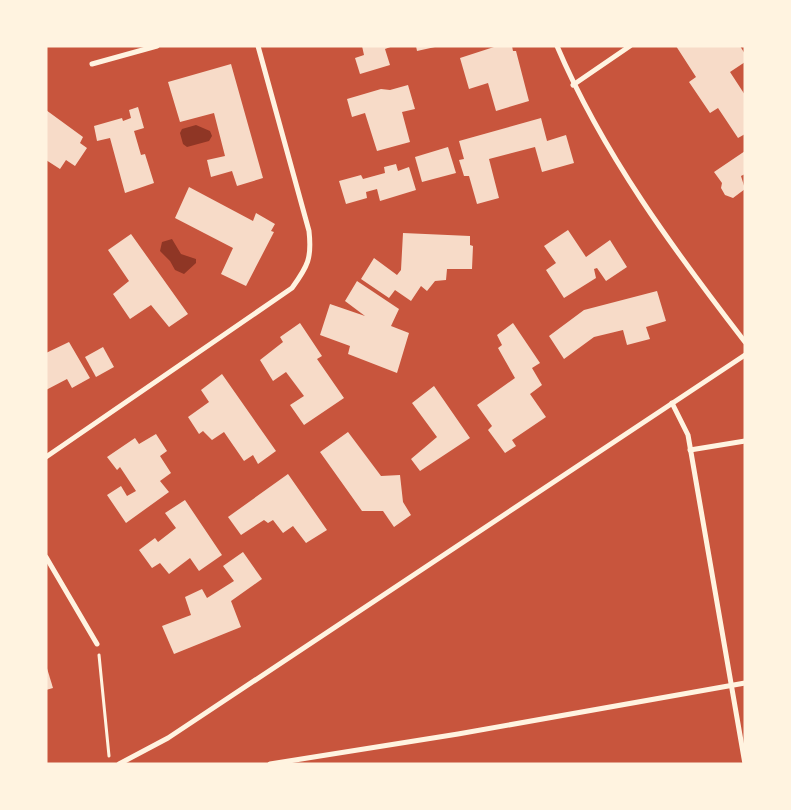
<svg xmlns="http://www.w3.org/2000/svg" width="791" height="810" font-family="'Space Grotesk',sans-serif">
	<style>
		.water { fill: #8f3625 }
		.building { fill: #f7dbc8 }
		.lines { fill: none; stroke-linecap: round; stroke-linejoin: round }
		.path { stroke: #fff3e0; stroke-width: 3 }
		.minor { stroke: #fff3e0; stroke-width: 5 }
	</style>
	<rect width="100%" height="100%" fill="#c8553d"/>
	<g class="water">
		<path d="M196,125L210,131L212,136L209,141L187,147L183,144L180,133L182,129Z"/>
		<path d="M172,239L181,254L196,259V263L184,274L175,270L170,261L160,251L162,242Z"/>
	</g>
	<g class="building">
		<path d="M362,46H393L385,49L390,65L360,74L355,58L364,55Z"/>
		<path d="M416,46H435V47L417,51Z"/>
		<path d="M497,46H512L513,51H516L529,101L496,111L488,83L469,89L460,58Z"/>
		<path d="M676,46H740L745,54V62L730,72L745,95V134L738,138L718,108L710,113L689,82L696,77Z"/>
		<path d="M231,64L263,178L237,186L232,171L211,177L207,160L225,156L214,113L180,122L168,82Z"/>
		<path d="M408,85L415,109L402,112L410,142L377,151L365,113L352,117L347,99L381,89L390,90Z"/>
		<path d="M138,107L144,128L134,131L141,155L145,154L154,183L125,193L110,138L97,141L94,126L122,118L123,121L131,118L129,110Z"/>
		<path d="M46,110L83,137L80,143L87,148L75,166L66,160L60,169L46,160Z"/>
		<path d="M541,118L547,141L566,135L574,163L542,172L535,147L489,159L499,198L477,204L469,176H464L459,160L464,159L459,141Z"/>
		<path d="M448,147L456,173L422,182L415,157Z"/>
		<path d="M745,151V174L741,176L745,189L733,198L725,195L721,188L722,183L714,172Z"/>
		<path d="M396,164L398,171L409,167L416,190L380,201L377,189L366,192L367,198L346,204L339,181L361,175L363,179L385,173L384,167Z"/>
		<path d="M189,187L253,221L256,213L275,224L271,231L274,232L246,286L221,274L233,248L175,218Z"/>
		<path d="M568,230L586,257L610,240L627,267L606,281L597,268L594,269L596,278L564,298L546,270L556,263L544,246Z"/>
		<path d="M403,233L470,236V245L473,246L472,269H447L446,280L435,281L427,291L421,286L411,301L395,290L389,298L361,279L374,258L397,275L401,270Z"/>
		<path d="M131,234L188,314L169,327L151,305L130,319L113,294L129,281L108,250Z"/>
		<path d="M357,281L399,309L391,326L409,333L397,373L348,354L350,346L320,335L330,304L365,316L345,301Z"/>
		<path d="M657,291L666,321L646,327L650,339L627,345L623,330L594,337L564,359L549,336L584,310Z"/>
		<path d="M300,323L322,356L317,359L344,398L304,425L290,405L304,396L286,372L273,381L260,360L283,342L280,337Z"/>
		<path d="M513,323L540,363L532,368L542,385L530,394L546,417L512,440L516,446L505,453L488,430L492,426L477,405L515,378L498,348L502,345L497,335Z"/>
		<path d="M69,342L90,378L72,388L67,379L46,390V353Z"/>
		<path d="M103,347L114,367L96,377L85,357Z"/>
		<path d="M222,374L276,451L258,464L253,455L244,461L224,432L212,440L203,431L199,434L188,417L209,402L201,390Z"/>
		<path d="M434,386L470,438L420,471L411,459L437,437L412,403Z"/>
		<path d="M348,432L381,476L400,475L403,502L411,515L394,527L383,511H362L320,452Z"/>
		<path d="M156,434L167,451L160,456L171,473L160,481L169,492L126,523L107,495L121,486L127,496L136,491L120,467L117,470L107,457L135,438L139,444Z"/>
		<path d="M288,474L327,530L306,543L293,526L283,533L273,520L268,523L264,520L241,535L228,517Z"/>
		<path d="M185,500L222,555L199,571L190,558L169,574L160,563L152,568L139,550L155,538L158,542L176,528L165,513Z"/>
		<path d="M243,552L262,579L231,601L241,627L174,654L162,626L191,615L185,597L202,589L207,598L234,581L223,566Z"/>
		<path d="M46,665L53,688L46,690Z"/>
	</g>
	<g class="lines">
		<path class="path" d="M99,655L109,756"/>
		<g class="minor">
			<path d="M557,46C603,154 674,250 745,342"/>
			<path d="M92,64L157,46"/>
			<path d="M573,85L630,46"/>
			<path d="M672,403L688,435L745,764"/>
			<path d="M690,450L745,441"/>
			<path d="M46,457L292,288C308,266 312,258 309,231L258,46"/>
			<path d="M46,557L97,644"/>
			<path d="M119,764L168,738L745,355"/>
			<path d="M270,764L458,734L745,683"/>
		</g>
	</g>
	<rect width="791" height="810" fill="none" stroke="#fff3e0" stroke-width="95"/>
</svg>
